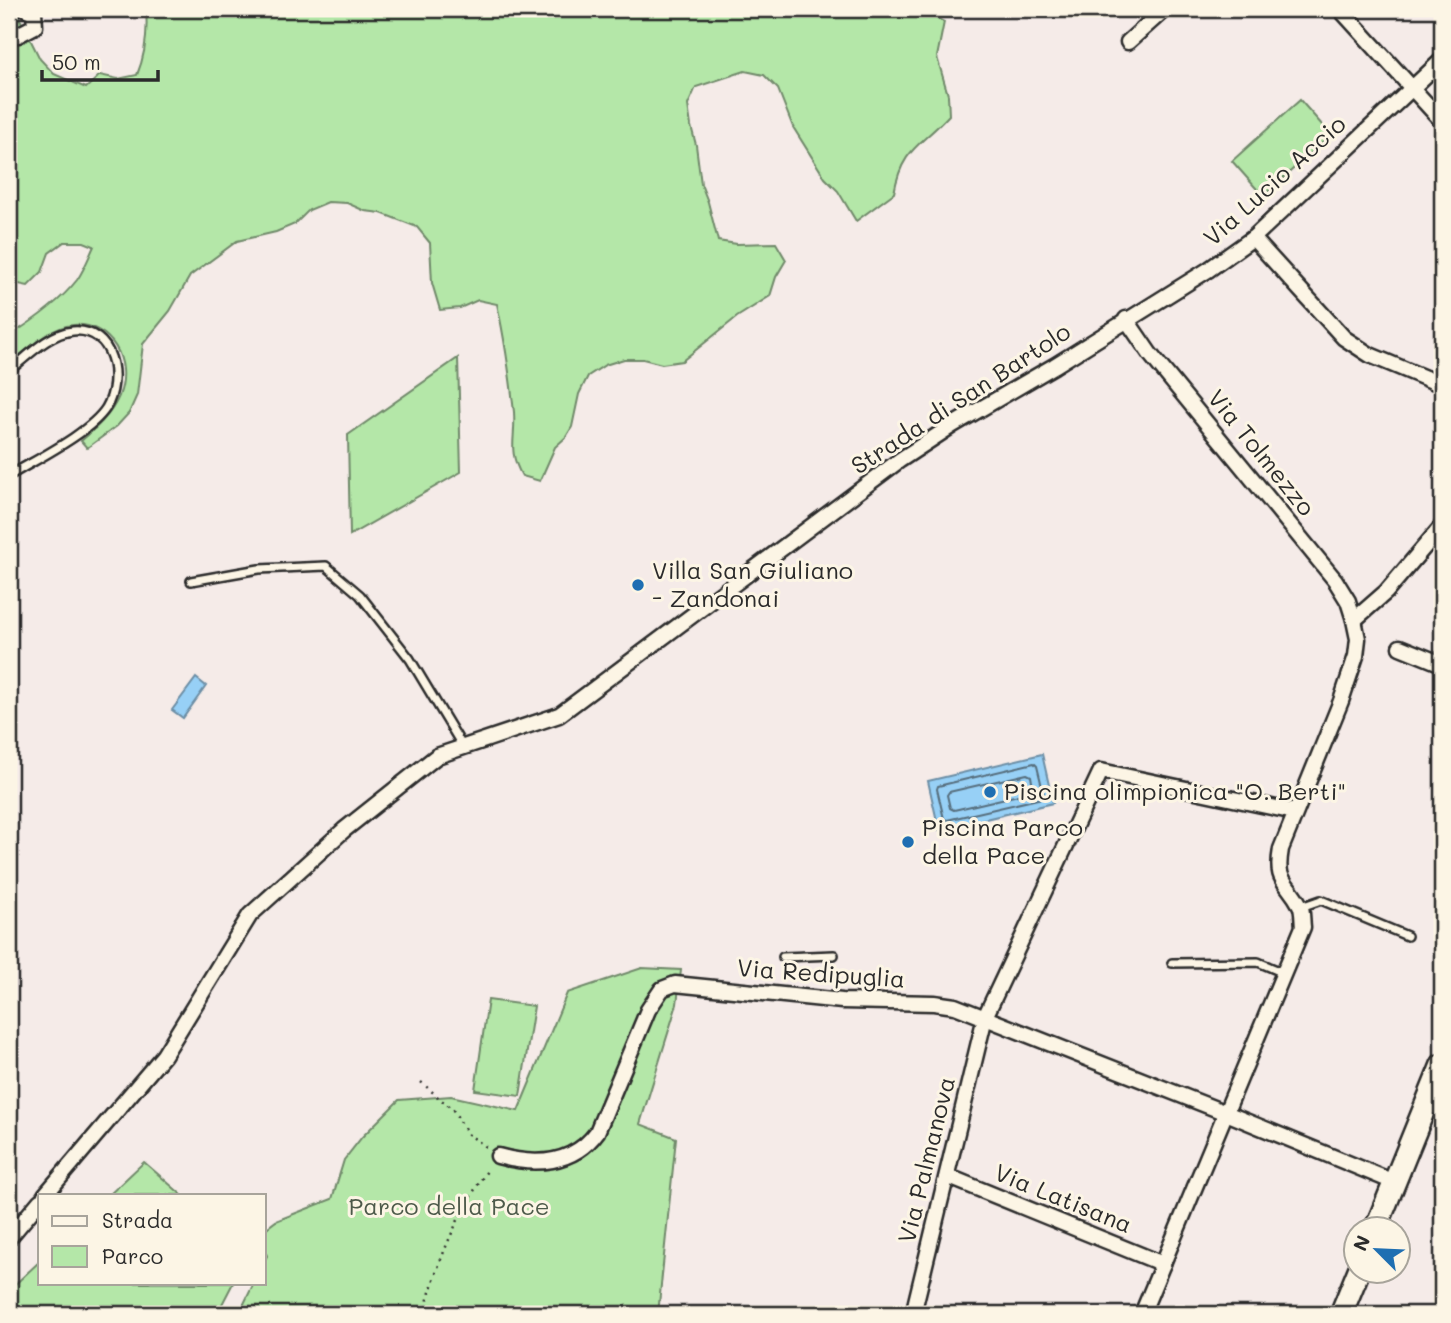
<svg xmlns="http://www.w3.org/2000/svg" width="1451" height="1323" font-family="Mali,sans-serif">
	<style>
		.green { fill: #b4e7a8; stroke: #70896a; stroke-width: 2 }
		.water { fill: #97d0f6; stroke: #6c8ea5; stroke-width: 2 }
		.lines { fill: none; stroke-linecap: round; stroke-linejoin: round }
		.shore { stroke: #566d7c; stroke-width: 2 }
		.lane-casing { stroke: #2b2b2b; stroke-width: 12 }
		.street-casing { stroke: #2b2b2b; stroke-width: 19 }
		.primary-casing { stroke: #2b2b2b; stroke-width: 26 }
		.path { stroke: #2b2b2b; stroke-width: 2.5; stroke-dasharray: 2 5; stroke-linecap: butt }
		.lane { stroke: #fcf5e5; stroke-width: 7 }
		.street { stroke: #fcf5e5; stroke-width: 14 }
		.primary { stroke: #fcf5e5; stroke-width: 21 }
		.poi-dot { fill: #1f6fb2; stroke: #fcf5e5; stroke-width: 2.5 }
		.labels { text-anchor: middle; stroke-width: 6; stroke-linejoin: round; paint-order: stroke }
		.street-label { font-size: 24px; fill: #2b2b2b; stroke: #fcf5e5 }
		.poi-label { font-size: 24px; fill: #2b2b2b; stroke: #fcf5e5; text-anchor: start }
		.park-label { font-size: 24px; fill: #4d5a4a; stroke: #fcf5e5 }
	</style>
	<rect width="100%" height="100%" fill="#f5ebe8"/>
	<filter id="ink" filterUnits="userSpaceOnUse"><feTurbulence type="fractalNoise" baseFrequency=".0143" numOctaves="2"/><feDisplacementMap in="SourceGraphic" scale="14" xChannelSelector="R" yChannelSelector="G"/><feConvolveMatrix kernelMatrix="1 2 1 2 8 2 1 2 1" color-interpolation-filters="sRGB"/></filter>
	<g filter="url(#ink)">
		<g class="green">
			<path d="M146,9H920L944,22L937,57L948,95L949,115C921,146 902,148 894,193L856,221L838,191L825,178L793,127L778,89L764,75L745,71L696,87L688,105L691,126L696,145L701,184L708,202L718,241L737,244L776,243L786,260L776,277L770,296L737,317L682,361L662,364L643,359H624L605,365L588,376L579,394L572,427L566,437L555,447L540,481L522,476C507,449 516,441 514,412C510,376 505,340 497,304L478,300L460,308L440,310L432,283L430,243L417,227L381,213L365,211L347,203L328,202L309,210L295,224L276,232L237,241L190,276L170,311L143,344L137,395L129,413L117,426L87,448L81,441C96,428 111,415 119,396C133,362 111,322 73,325C49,327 27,350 9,364V336C33,321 59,303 77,280C84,270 89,257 94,246L84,242H64L49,253L42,272L28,286L9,282V10L16,11L40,59L54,74L86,88L100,75L118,79L137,75C146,53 148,33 146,9Z"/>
			<path d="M1300,100L1331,135L1263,196L1232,161Z"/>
			<path d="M458,358L461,472L350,535L348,435Z"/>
			<path d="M642,968L681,970L677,1004L640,1124L676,1138L658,1314H239L254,1283H264V1261L267,1256L264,1248V1230L276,1221L332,1199L344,1160L362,1137L399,1100L451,1096L518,1111L567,993Z"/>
			<path d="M488,1000L534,1006L520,1096L475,1090Z"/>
			<path d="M144,1162L182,1195H109Z"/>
			<path d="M40,1261V1283H233L217,1314H9V1290Z"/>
		</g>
		<g class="water">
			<path d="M196,678L206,686L183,718L172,710Z"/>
			<path d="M1042,754L1053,803L939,830L928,781Z"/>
		</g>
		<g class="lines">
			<g class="shore">
				<path d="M1034,763L1037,766L1044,795L1042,798L947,820L944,819L937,789L938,786Z"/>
				<path d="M1027,774L1031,776L1033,788L1031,792L954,810L950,808L947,795L949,792Z"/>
			</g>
			<defs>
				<g id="lane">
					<path d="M9,371C27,357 49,333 73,331C114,328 123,379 106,408C90,433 35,460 9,476"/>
					<path d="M191,581L259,569L326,566L360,595L410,659L463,747"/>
					<path d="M1301,907L1321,900L1407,936"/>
					<path d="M783,957L834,955"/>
					<path d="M1172,963L1258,962L1284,973"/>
				</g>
				<g id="street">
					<path d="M1340,9L1442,121"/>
					<path d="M9,36L18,35L35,26L34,12L26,9"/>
					<path d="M1128,42L1165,9"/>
					<path d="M1253,238L1344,338L1370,355L1442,385"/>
					<path d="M1126,319L1150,354L1335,580L1348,601L1354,620L1358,639L1356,656L1341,701L1281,849C1275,883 1286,879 1300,905C1303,911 1302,920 1303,927L1142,1314"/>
					<path d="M1354,620L1386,592L1442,526"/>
					<path d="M1400,647L1442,664"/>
					<path d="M1427,1103L1442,1109"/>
					<path d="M498,1156C534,1166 573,1165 597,1132L648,1010L662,989L675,984L842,1001L934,1003L955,1006L1226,1113L1394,1182"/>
					<path d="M947,1176L1163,1264"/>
					<path d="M45,1195L164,1055L250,915L344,830L437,756L559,715L900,460L953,425L1054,366L1208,270L1253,238L1442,60"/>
					<path d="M9,1238L40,1201"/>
					<path d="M913,1314L985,1017L1101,771L1295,812"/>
				</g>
				<g id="primary">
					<path d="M1376,1228L1442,1065"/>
					<path d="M1341,1314L1359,1270"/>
				</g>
			</defs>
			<use href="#lane" class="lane-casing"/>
			<use href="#street" class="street-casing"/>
			<use href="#primary" class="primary-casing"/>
			<g class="path">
				<path d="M421,1082L453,1110L468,1134L486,1147"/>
				<path d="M424,1314C437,1262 458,1212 489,1168"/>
			</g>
			<use href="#lane" class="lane"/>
			<use href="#street" class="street"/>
			<use href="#primary" class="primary"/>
		</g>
	</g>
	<g class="poi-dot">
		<circle cx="638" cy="585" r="7"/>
		<circle cx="990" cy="792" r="7"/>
		<circle cx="908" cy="842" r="7"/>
	</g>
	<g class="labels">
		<g class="street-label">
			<text transform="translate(1275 181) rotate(-42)" y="8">Via Lucio Accio</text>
			<text transform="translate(961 399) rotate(-33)" y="8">Strada di San Bartolo</text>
			<text transform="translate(1261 453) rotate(51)" y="8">Via Tolmezzo</text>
			<text transform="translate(821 974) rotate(4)" y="8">Via Redipuglia</text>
			<text transform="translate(927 1160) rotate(-76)" y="8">Via Palmanova</text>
			<text transform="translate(1063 1199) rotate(22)" y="8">Via Latisana</text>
		</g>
		<g class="poi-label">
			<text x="652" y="579">Villa San Giuliano<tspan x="652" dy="28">- Zandonai</tspan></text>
			<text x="1004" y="800">Piscina olimpionica "O. Berti"</text>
			<text x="922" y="836">Piscina Parco<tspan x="922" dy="28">della Pace</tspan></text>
		</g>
		<g class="park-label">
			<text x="449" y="1215">Parco della Pace</text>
		</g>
	</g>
	<rect width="1451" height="1323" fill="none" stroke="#fcf5e5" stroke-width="35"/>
	<rect x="18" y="18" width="1416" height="1288" fill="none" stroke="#2b2b2b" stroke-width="2.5" filter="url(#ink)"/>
	<rect x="38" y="1194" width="228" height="91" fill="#fcf5e5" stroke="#a8a49b" stroke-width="2"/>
	<rect x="52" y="1216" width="35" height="10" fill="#fcf5e5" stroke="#a8a49b" stroke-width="2"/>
	<text x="102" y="1228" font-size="21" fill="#2b2b2b">Strada</text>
	<rect x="52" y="1246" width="35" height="21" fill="#b4e7a8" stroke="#a8a49b" stroke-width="2"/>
	<text x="102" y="1264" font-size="21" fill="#2b2b2b">Parco</text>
	<g transform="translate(1377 1250) rotate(294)"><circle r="33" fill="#fcf5e5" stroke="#a8a49b" stroke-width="2"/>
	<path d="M0-5L12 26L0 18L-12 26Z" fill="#1f6fb2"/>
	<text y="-10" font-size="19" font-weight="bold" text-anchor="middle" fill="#2b2b2b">N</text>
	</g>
	<path d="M42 70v10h116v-10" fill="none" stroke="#2b2b2b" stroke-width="3.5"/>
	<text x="52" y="70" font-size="21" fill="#2b2b2b" stroke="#fcf5e5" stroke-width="5" paint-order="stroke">50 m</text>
</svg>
